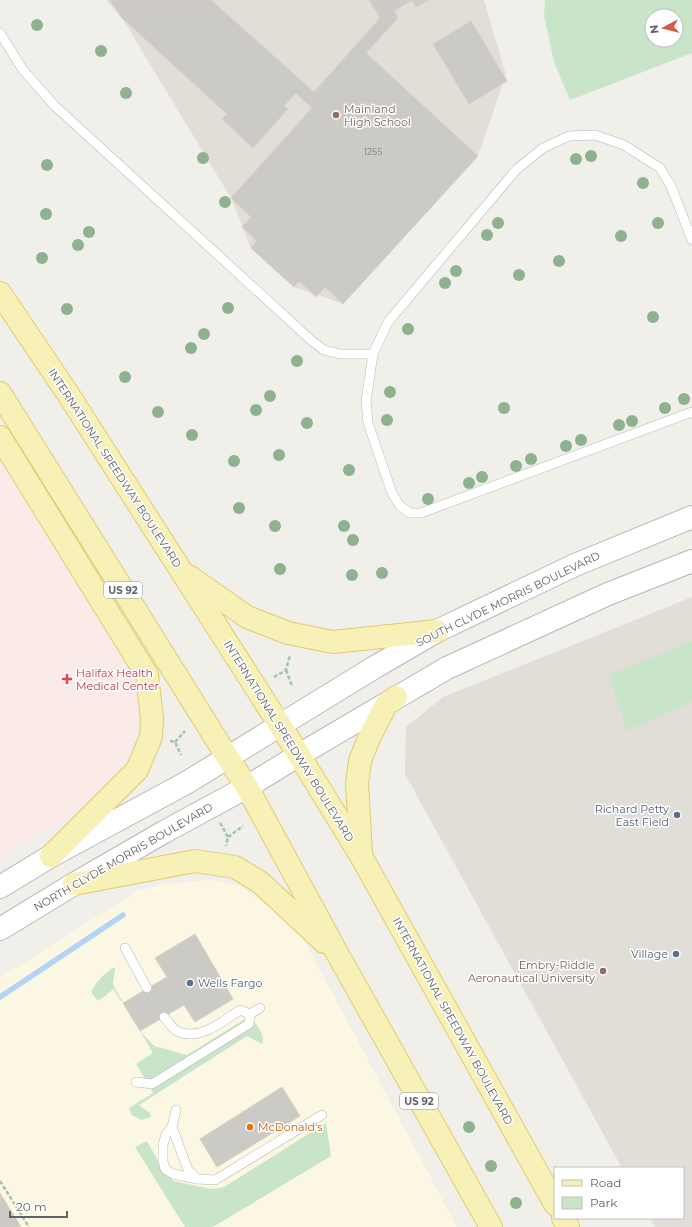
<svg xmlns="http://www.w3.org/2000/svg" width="692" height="1227" font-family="Montserrat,sans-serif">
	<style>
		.commercial { fill: #fbf7e3 }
		.education { fill: #e0ded7 }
		.medical { fill: #faebe8 }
		.green { fill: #c8e5ca; fill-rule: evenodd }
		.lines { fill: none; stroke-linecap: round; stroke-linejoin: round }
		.stream { stroke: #b2d5f7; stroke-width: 5.5 }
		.building { fill: #cccac5; stroke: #d4d1c8 }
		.service-casing { stroke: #b6b8bb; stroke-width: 10 }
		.secondary-casing { stroke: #b5b7bb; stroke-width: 24 }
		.primary-casing { stroke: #e4ca6e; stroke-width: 24 }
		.path { stroke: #a2c5ae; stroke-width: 2.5; stroke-dasharray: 4 2; stroke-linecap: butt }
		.service { stroke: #fff; stroke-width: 9 }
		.secondary { stroke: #fff; stroke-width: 22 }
		.primary { stroke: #f7f1b7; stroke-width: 22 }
		.tree { fill: #8eb28f }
		.education-dot { fill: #8d6e63; stroke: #fff; stroke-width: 1.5 }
		.health-dot { fill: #e0444e; stroke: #fff; stroke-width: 1.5 }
		.service-dot { fill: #5c6f8a; stroke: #fff; stroke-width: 1.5 }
		.food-dot { fill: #e8710a; stroke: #fff; stroke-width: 1.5 }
		.labels { text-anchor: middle; stroke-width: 3; stroke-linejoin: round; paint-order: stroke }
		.number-label { font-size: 9px; fill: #7b7d7e }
		.shield { fill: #fff; stroke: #909295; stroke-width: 1 }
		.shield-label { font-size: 10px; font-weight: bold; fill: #606367 }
		.education-label { font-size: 11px; fill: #785e54; stroke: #fff; text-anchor: start }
		.street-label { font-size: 11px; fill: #606367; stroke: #fff }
		.health-label { font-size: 11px; fill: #be3a42; stroke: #fff; text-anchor: start }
		.service-label { font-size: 11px; fill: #4e5e75; stroke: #fff; text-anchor: end }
		.food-label { font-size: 11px; fill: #c56008; stroke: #fff; text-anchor: start }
	</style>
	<rect width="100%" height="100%" fill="#f0efe9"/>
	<path class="commercial" d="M210,880L240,886L271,908L302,936L457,1227H0V978L139,890L164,884Z"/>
	<g class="education">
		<path d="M106,0H484L506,75L478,156L343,304L294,287L251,248L231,198L122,18Z"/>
		<path d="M692,597V1227H655L650,1218H683V1168H622L405,774L406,727L443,697Z"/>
	</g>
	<path class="medical" d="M0,457L126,657L140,702L137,730L122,765L87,804L0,861Z"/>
	<g class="green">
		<path d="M545,0H692V53L570,100L554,62L544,15ZM652,16H676V40H652Z"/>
		<path d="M692,641V702L627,731L609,675Z"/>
		<path d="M112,968H115L113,984L123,1003L120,1000L114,989L98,1001L91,992C96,982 103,975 112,968Z"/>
		<path d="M250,1016C256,1025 266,1033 262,1044L247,1036L139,1105L150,1113L151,1117L141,1120L132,1115L129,1108L153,1093L136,1064L153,1053L140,1031L154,1046L187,1055Z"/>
		<path d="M326,1123L331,1156L213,1227H185L135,1147L147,1141L156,1157L162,1171L174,1181L211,1189L224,1187Z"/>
	</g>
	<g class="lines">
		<path class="stream" d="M0,997L123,915"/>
	</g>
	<g class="building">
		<path d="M110,0H211L314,92L380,18L369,0H428L416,7L412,0L394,11L398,18L366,53L478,156L343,304L325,287L316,297L299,281L294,287L251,248L257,241L242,227L251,217L231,198L312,108L296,93L284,106L288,109L253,148L222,119L227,114L122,18Z"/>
		<path d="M471,21L507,81L469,104L433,44Z"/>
		<path d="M195,934L233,999L195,1022L184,1005L140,1031L123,1003L167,977L155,958Z"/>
		<path d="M282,1087L300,1116L217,1167L200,1139Z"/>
		<path d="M0,1193L21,1227H0Z"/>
	</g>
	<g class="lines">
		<defs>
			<g id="service">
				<path d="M0,33L23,70L55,106L312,341L324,350L340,354H373"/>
				<path d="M692,240L671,186L660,168L624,145L595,135L569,136L543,148L516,170L388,322L373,354L366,401L368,423L392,493L400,506L410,513H421L692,412"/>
				<path d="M125,948L147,988"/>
				<path d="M164,1017C168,1021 172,1028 177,1031C199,1042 223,1021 240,1010L250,1014L260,1008"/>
				<path d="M136,1082L152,1084L249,1024L250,1014"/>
				<path d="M176,1110L172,1127L166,1134L163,1145V1161L165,1169L173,1174L197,1179"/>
				<path d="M172,1127L188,1170L197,1179L215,1180L322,1115"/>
			</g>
			<g id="secondary">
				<path d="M0,887L51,856L186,783L375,667L437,631L575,565L692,517"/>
				<path d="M0,929L74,884L164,832L247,787L299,755L447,668L608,594L692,561"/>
			</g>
			<g id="primary">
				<path d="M0,293L68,394L299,755L361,856L555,1204"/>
				<path d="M0,393L228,758L247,787L337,953L491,1227"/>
				<path d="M0,437L147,675L152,719L151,737L137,770L51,856"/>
				<path d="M190,577L247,617L288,633L333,642L437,631"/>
				<path d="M361,852L357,783L360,761L369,738L386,705L396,697"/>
				<path d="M74,884L195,861L235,867L261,883L324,942"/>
				<path d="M563,1218L568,1227"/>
			</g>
		</defs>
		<use href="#service" class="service-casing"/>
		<use href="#secondary" class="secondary-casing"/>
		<use href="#primary" class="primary-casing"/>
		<g class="path">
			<path d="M286,670L292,686"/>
			<path d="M274,677L286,670L290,655"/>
			<path d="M170,741L175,742L181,755"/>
			<path d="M175,742L185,731"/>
			<path d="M220,823L228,837L226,846"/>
			<path d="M228,837L243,826"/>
			<path d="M0,1181L29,1227"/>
		</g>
		<use href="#service" class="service"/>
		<use href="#secondary" class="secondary"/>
		<use href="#primary" class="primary"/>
	</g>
	<g class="tree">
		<circle cx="37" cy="25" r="6"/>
		<circle cx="101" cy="51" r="6"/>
		<circle cx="126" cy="93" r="6"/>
		<circle cx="591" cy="156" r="6"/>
		<circle cx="203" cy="158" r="6"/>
		<circle cx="576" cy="159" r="6"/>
		<circle cx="47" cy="165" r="6"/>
		<circle cx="643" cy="183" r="6"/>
		<circle cx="225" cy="202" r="6"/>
		<circle cx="46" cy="214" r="6"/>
		<circle cx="498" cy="223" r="6"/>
		<circle cx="658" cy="223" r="6"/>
		<circle cx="89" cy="232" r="6"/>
		<circle cx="487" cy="235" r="6"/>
		<circle cx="621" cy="236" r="6"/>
		<circle cx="78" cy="245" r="6"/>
		<circle cx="42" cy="258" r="6"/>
		<circle cx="559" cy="261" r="6"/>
		<circle cx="456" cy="271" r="6"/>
		<circle cx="519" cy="275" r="6"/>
		<circle cx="445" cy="283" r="6"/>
		<circle cx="228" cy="308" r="6"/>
		<circle cx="67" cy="309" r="6"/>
		<circle cx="653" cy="317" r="6"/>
		<circle cx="408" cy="329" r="6"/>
		<circle cx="204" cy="334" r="6"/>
		<circle cx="191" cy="348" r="6"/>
		<circle cx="297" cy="361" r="6"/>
		<circle cx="125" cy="377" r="6"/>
		<circle cx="390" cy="392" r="6"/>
		<circle cx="270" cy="396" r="6"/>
		<circle cx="684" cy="399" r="6"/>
		<circle cx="504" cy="408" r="6"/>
		<circle cx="665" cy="408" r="6"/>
		<circle cx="256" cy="410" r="6"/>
		<circle cx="158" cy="412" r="6"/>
		<circle cx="387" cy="420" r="6"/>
		<circle cx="632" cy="421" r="6"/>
		<circle cx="307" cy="423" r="6"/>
		<circle cx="619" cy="425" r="6"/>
		<circle cx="192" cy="435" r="6"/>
		<circle cx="581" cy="440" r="6"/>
		<circle cx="566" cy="446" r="6"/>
		<circle cx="279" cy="455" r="6"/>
		<circle cx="531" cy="459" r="6"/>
		<circle cx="234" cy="461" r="6"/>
		<circle cx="516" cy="466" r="6"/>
		<circle cx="349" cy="470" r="6"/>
		<circle cx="482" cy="477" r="6"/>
		<circle cx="469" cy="483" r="6"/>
		<circle cx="428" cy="499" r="6"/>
		<circle cx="239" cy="508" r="6"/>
		<circle cx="275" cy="526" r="6"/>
		<circle cx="344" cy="526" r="6"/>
		<circle cx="353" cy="540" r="6"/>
		<circle cx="280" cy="569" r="6"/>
		<circle cx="382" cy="573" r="6"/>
		<circle cx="352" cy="575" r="6"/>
		<circle cx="469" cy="1127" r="6"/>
		<circle cx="491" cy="1166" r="6"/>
		<circle cx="516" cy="1203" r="6"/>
	</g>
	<g class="education-dot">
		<circle cx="336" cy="115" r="4"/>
		<circle cx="603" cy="971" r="4"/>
	</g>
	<path class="health-dot" d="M65 673h4v4h4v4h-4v4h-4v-4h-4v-4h4z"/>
	<g class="service-dot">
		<circle cx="677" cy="815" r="4"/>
		<circle cx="676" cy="954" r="4"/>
		<circle cx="190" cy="983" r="4"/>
	</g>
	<circle class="food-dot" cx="250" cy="1127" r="4"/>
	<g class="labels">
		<g class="number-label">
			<text x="373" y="155">1255</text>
		</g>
		<g class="shield">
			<rect x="104" y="582" width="38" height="16" rx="3"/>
			<rect x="400" y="1093" width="38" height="16" rx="3"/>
		</g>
		<g class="shield-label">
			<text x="123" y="594">US 92</text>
			<text x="419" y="1105">US 92</text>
		</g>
		<g class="education-label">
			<text x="344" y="113">Mainland<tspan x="344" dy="13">High School</tspan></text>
			<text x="595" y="969" text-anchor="end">Embry-Riddle<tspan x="595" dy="13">Aeronautical University</tspan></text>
		</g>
		<g class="street-label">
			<text transform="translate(115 468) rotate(57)" y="4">INTERNATIONAL SPEEDWAY BOULEVARD</text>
			<text transform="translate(508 599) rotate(-26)" y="4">SOUTH CLYDE MORRIS BOULEVARD</text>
			<text transform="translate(289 741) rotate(58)" y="4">INTERNATIONAL SPEEDWAY BOULEVARD</text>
			<text transform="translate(123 857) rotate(-30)" y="4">NORTH CLYDE MORRIS BOULEVARD</text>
			<text transform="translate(453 1021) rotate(61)" y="4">INTERNATIONAL SPEEDWAY BOULEVARD</text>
		</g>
		<g class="health-label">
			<text x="76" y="677">Halifax Health<tspan x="76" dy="13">Medical Center</tspan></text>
		</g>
		<g class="service-label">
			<text x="669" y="813">Richard Petty<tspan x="669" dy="13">East Field</tspan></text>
			<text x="668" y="958">Village</text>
			<text x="198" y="987" text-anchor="start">Wells Fargo</text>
		</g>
		<g class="food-label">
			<text x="258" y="1131">McDonald's</text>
		</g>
	</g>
	<rect x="554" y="1167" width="130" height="52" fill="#ffffff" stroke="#bfc1c2"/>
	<rect x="562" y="1180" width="20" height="6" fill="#f7f1b7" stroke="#bfc1c2"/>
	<text x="590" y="1187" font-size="12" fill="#606367">Road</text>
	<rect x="562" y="1197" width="20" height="12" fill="#c8e5ca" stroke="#bfc1c2"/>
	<text x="590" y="1207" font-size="12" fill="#606367">Park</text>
	<g transform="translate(664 28) rotate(263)"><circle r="19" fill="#ffffff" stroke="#bfc1c2"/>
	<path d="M0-3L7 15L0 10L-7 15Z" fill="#d85b47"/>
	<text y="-6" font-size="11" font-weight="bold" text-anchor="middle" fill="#606367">N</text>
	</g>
	<path d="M10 1211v6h57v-6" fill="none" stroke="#606367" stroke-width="2"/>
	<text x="16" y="1211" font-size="12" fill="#606367" stroke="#ffffff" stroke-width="3" paint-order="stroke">20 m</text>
</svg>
